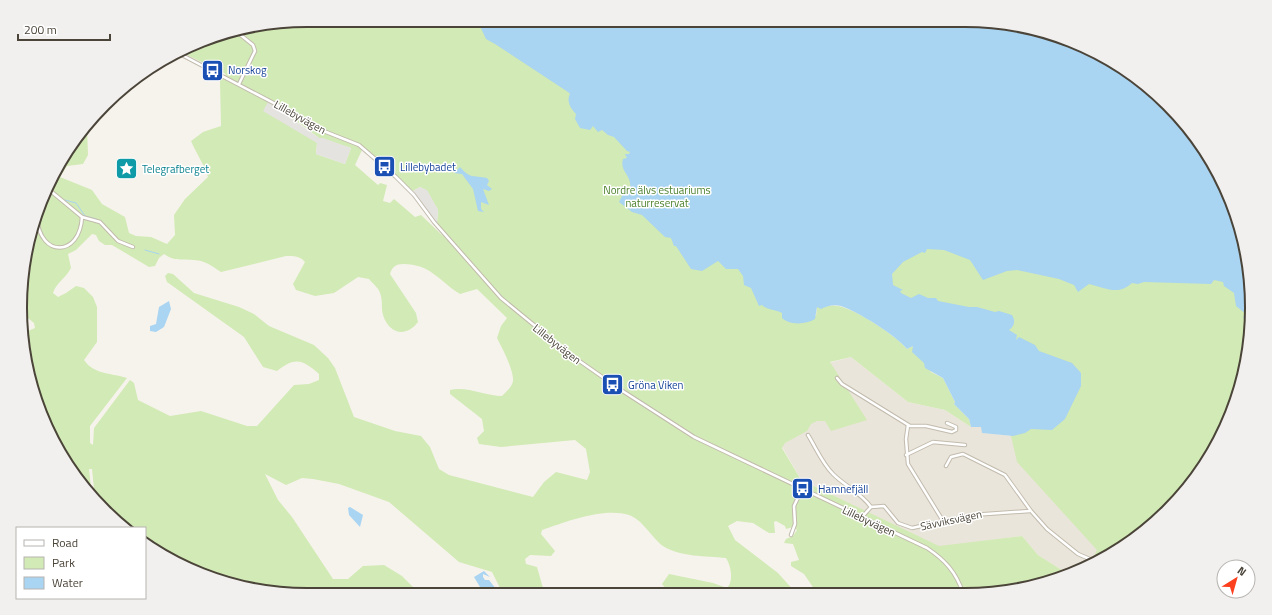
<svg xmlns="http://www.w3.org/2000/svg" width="1272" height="615" font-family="'Titillium Web',sans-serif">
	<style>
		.residential { fill: #eae5da }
		.green { fill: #d2eab5; fill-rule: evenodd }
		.parking { fill: #e5e3e0 }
		.water { fill: #a9d4f2 }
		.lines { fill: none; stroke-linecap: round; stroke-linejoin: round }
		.stream { stroke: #a9d4f2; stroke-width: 1 }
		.street-casing { stroke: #c2bbae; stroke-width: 4.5 }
		.street { stroke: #fff; stroke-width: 2.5 }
		.labels { text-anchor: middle; stroke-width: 3; stroke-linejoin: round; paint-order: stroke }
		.transit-label { font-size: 11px; fill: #164399; stroke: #fff; text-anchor: start }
		.street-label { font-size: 11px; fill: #4b4439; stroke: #fff }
		.culture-label { font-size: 11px; fill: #0d838f; stroke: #fff; text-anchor: start }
		.park-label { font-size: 11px; fill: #4a7f2a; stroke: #fff }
		.rim { fill: none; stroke: #4b4439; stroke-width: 2 }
	</style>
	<rect width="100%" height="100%" fill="#f6f3ec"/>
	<path class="residential" d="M851,357L908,402L945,410L971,427H981L984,433L1013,436L1108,554L1102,557L1098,550L1094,556L1098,560L1075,573L1068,574L1038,555L1022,536L939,547L801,480L777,438L825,364Z"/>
	<path class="green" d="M308,20H965L1021,26L1075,42L1124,69L1168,104L1204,148L1230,198L1247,252L1252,308L1246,364L1230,418L1192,483L1140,535L1104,556L1099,552L1102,557L1098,560L1094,556L1097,550L1017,462L1011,436L869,305L799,303L816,316L817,307C824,308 831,304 838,306C856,309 895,335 907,349L913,346L931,372L943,378L955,402L954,404L969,419L971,427L945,410L908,402L851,357L830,362L867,420L831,431L825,421H817L811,424L807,431L785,443L782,448L801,480L939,546L1022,536L1038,555L1068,574L1074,573L1002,593H817L804,574L791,566V562L799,560L793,544L784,543L786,539L793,536L797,530L793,527L786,529L785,526L776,521L774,522L775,533H769L753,523L737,521L728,526L735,540L778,573L796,593L676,594L668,591L662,584L669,574L713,583L727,588C734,581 731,566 726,558C706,556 680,557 663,546C652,538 642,519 629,515C604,507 565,522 542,530L541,534L555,551L551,556L530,555L525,559L526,564L537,567L543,588L550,594H503L492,572L459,562L389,502L339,484L313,479L302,478L286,485L265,474L278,500L292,517L333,579H348L363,566L384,565L402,576L421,595H307L251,589L197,573L145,540V528H125L118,523L95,499L92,469H89L92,496L80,483L50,435L22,345L23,329L28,331L35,328L34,323L23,314L26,251L42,197L68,148L87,128L88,155L83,164L67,166L60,177L92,190L102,204L125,217L129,233L136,236L151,237L167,244L175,235L174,215L185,199L208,177C204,164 196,153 191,141L203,132L221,126L220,81L226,74L183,53L215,35ZM268,103L302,125L319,138L351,148L345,164L316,154L317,143ZM362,150L413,191L420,187L427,191L438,210L437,223L443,236L421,215L415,217L394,199L390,203L383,201L387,185L380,183L378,185L355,165ZM92,234L96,235L99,241L105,245H112L149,267L155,266L159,258L164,254C176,263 187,258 201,261C208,263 215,268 221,272L286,256C294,256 300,256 305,262L293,284L296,290L315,296L334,293L358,277L369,279C372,283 379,288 380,293C383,300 381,308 383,315C389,334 406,338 418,322L416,313L390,274C392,267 396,264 403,264C431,264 439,281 460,294L477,289L507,318L501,326L497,338C502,348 514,370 513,381C512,387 506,392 502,396C485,396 467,386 450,390V394L482,419L484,431L477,438L479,444L501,447L575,440L586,449L590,472L587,480L556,472L544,482L533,497L449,475L439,469L430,447L421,436L395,431L354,417L335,368L328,358L314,345L269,326L254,314L239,307L194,293L173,274L168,273L165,276L167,282L244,337L263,367L277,371C295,357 302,359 319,374V380L309,384L294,385L257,426H247L201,411L170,416L138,400L134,383L130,380L94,428L93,445L90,443V426L127,378C113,373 94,375 84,360L97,342V307L93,297L84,288L76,286L66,293L58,297L53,293C56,283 66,278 71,268L68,254L76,250Z"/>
	<g class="parking">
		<path d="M268,102L319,138H323L351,148L345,164L316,154L317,143L263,111Z"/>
		<path d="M420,187L427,190L438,210L437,223L413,191Z"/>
	</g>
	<g class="water">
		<path d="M472,20H965C983,22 1004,22 1022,26C1039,30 1057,35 1074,42C1083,45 1092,51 1100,56C1197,107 1261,217 1250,328L1243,317L1246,314L1236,306L1234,293L1224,286L1223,282L1214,280L1211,284L1144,282L1138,284L1132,283C1118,296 1106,288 1089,284L1078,292L1074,285L1059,279L1017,270L1007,271L983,280L970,260L944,250L927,249L925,253L922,252L903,262L892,274L893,285L903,290L900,291L901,293L911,298L919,294L928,298H936L938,301L969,307H977L995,312L999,311L1012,315C1016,322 1014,326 1009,330L1017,335L1016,340L1019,337L1035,345L1039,351L1072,363L1081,373V386L1065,419L1052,430L1031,429L1025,433L1013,436L982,433L981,427H971L969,419L954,404L955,402L943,378L925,368L924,363L912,352L913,346L907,349C897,336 857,311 841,306C834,304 827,306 821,309L817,307L815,319C805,325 789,325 782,318V313C775,309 769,311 762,305L759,306L751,288L744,285L743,276L738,269H726L718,261L702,271L691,269L676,246H674L671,238L665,237L642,215L632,212L619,202L625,190H630C633,175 619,172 623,159L627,158L625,154H629L630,152L627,151L614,137L608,135L602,130L598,132L593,126L590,130L580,128L575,119L576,114C571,109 566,101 570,94L568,92L495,44L486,39L480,26Z"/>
		<path d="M460,167C470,179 473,175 487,178L489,181L487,185L492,189L489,191L483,189L489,205L481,202V209L484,212L478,211L473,189L462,174L454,173Z"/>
		<path d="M169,301L171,309L164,327L156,332L150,331V326L156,324L159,307Z"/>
		<path d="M350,507L363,515L360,527L349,515L348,508Z"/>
		<path d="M484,571L490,577L483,574V577L485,580H489L496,589L495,592L488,593L483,588L480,587L474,577Z"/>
	</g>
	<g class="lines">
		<g class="stream">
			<path d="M65,200L76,203L85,216L96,219"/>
			<path d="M101,221L109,230"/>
			<path d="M145,250L159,254"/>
			<path d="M70,467L73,465"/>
		</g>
		<defs>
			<g id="street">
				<path d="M237,32L253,45L255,51L239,84"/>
				<path d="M180,54L285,109L316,128L359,145L396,177L414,195L434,222L501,298L568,353L621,390L694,437L927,548C945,560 956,572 963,593"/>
				<path d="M57,169L60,163"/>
				<path d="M42,197C41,203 36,212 37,218C40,258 80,257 82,217L47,188"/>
				<path d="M82,217L100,222L118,241L133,247"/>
				<path d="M837,378L842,384L910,426H926L952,432L956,430V427L947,423"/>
				<path d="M908,425L906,439L908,464L943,521"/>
				<path d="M808,435C816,448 822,463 833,474C845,486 861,493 871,507"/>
				<path d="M906,455L933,442L965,445"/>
				<path d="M946,466L951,457L963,454L1005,475L1031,511L1047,529L1078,554L1092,560"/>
				<path d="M862,517L871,507L884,506L898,523L912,528L972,515L1030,511"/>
				<path d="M791,535L795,524L794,506L802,489"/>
			</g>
		</defs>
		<use href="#street" class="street-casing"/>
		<use href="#street" class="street"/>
	</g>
	<defs>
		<symbol id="bus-square" viewBox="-11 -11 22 22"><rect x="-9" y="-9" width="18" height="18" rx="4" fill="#1a4fb4" stroke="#fff"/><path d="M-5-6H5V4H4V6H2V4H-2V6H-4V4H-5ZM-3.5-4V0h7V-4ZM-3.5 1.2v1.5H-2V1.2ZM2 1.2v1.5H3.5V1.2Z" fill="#fff"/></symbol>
		<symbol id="sight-square" viewBox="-11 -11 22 22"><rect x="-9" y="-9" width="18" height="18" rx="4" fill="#0f9aa8" stroke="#fff"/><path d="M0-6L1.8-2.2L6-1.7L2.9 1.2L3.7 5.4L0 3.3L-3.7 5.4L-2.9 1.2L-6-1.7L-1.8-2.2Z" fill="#fff"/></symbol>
	</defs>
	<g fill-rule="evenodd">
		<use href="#bus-square" x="200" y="58" width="25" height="25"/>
		<use href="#bus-square" x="372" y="154" width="25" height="25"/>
		<use href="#sight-square" x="114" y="156" width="25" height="25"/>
		<use href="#bus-square" x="600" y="372" width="25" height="25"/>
		<use href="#bus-square" x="790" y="476" width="25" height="25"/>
	</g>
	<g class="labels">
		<g class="transit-label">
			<text x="228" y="74">Norskog</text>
			<text x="400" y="171">Lillebybadet</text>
			<text x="628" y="389">Gröna Viken</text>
			<text x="818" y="493">Hamnefjäll</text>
		</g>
		<g class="street-label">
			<text transform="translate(300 117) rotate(29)" y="4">Lillebyvägen</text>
			<text transform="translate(557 344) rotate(38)" y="4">Lillebyvägen</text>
			<text transform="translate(951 520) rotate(-12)" y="4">Sävviksvägen</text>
			<text transform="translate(869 521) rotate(25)" y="4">Lillebyvägen</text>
		</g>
		<g class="culture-label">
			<text x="142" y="173">Telegrafberget</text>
		</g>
		<g class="park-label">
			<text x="657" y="194">Nordre älvs estuariums<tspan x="657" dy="13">naturreservat</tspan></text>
		</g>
	</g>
	<path d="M0 0H1272V615H0ZM307 27H965A280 280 0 0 1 1245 307V308A280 280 0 0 1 965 588H307A280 280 0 0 1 27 308V307A280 280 0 0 1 307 27Z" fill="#f1f0ef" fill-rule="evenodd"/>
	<path class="rim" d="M307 27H965A280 280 0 0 1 1245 307V308A280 280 0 0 1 965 588H307A280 280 0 0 1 27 308V307A280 280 0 0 1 307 27Z"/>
	<rect x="16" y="527" width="130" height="72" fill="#ffffff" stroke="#b7b4b0"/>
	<rect x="24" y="540" width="20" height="6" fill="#ffffff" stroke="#b7b4b0"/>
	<text x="52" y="547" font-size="12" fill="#4b4439">Road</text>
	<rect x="24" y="557" width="20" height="12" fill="#d2eab5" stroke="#b7b4b0"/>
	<text x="52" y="567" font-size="12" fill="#4b4439">Park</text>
	<rect x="24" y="577" width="20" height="12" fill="#a9d4f2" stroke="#b7b4b0"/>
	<text x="52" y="587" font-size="12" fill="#4b4439">Water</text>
	<g transform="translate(1236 579) rotate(37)"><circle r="19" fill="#ffffff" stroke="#b7b4b0"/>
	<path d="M0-3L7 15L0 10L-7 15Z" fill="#fc3f1d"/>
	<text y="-6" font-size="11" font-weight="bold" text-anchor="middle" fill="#4b4439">N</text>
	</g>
	<path d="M18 34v6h92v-6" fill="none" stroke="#4b4439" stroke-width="2"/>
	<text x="24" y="34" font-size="12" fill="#4b4439" stroke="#ffffff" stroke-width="3" paint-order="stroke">200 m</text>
</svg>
